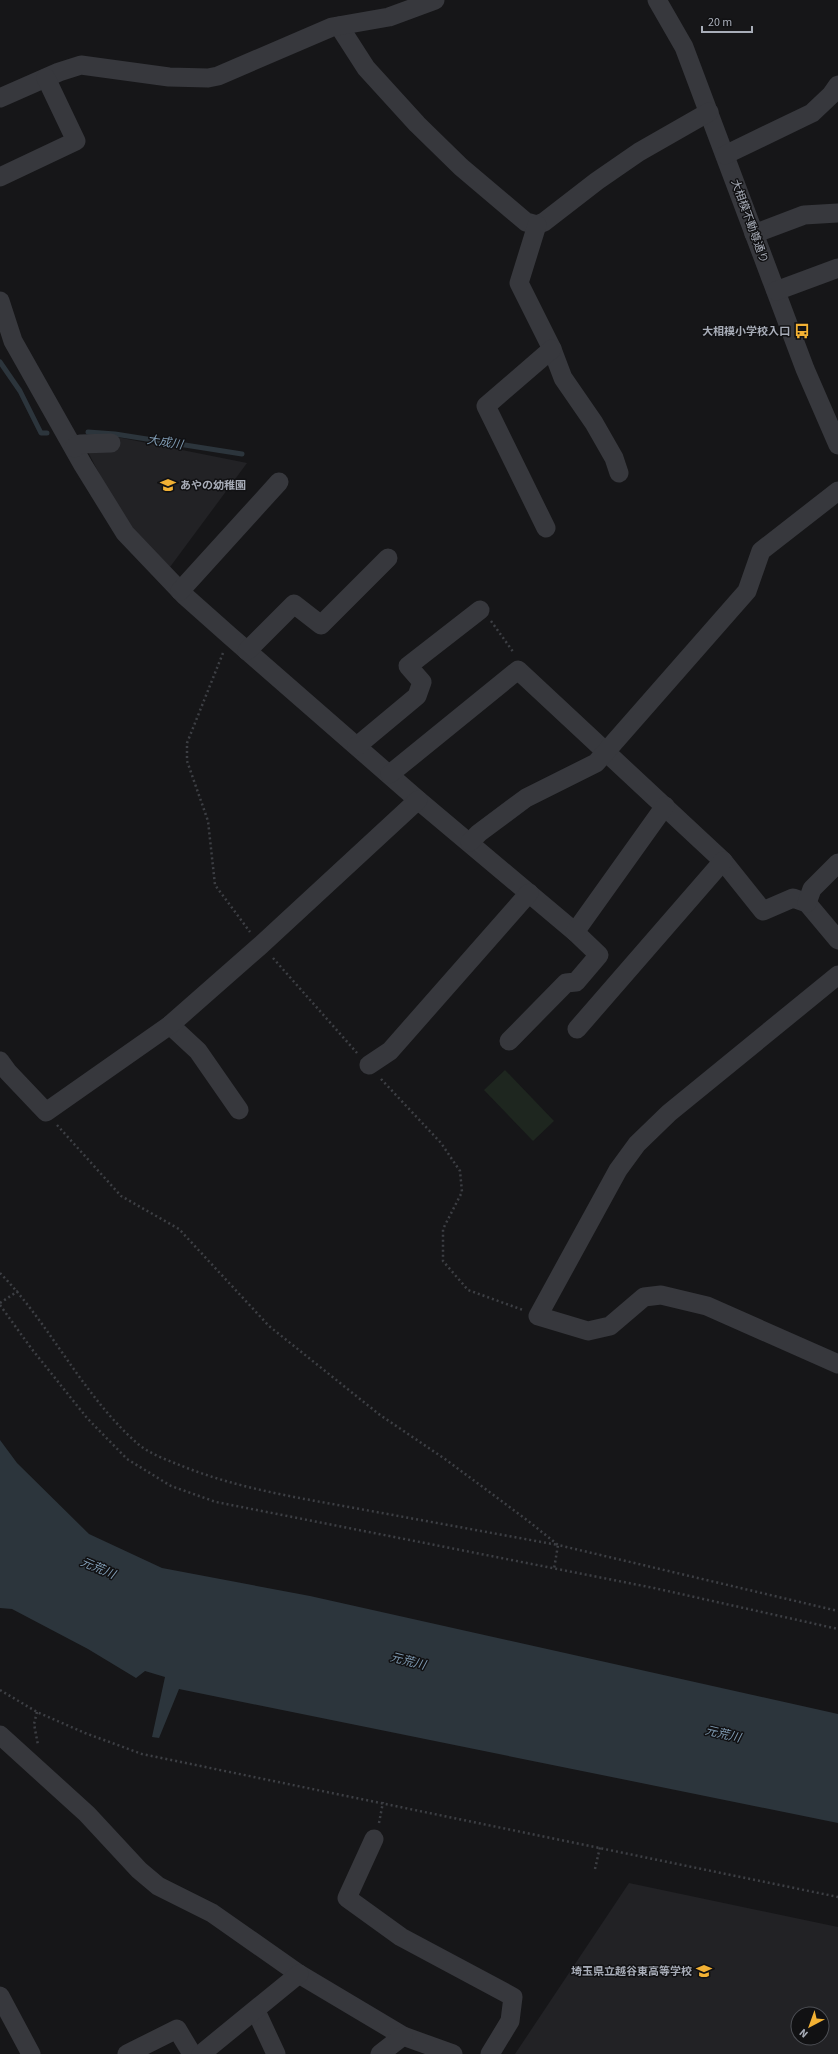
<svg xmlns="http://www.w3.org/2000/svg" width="838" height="2054" font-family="'Source Sans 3','Noto Sans JP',sans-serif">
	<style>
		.built { fill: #222225; fill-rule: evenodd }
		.green { fill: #1e261f }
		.water { fill: #2c353c }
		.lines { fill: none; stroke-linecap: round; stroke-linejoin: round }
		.stream { stroke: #2c353c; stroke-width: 5 }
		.path { stroke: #3d3f44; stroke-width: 2.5; stroke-dasharray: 2 3; stroke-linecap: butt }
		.minor { stroke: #37383d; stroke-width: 19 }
		.labels { text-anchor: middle; stroke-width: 3; stroke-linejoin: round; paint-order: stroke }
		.street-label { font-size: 11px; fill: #a8adb8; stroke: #111113 }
		.poi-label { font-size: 11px; font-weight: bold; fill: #a8adb8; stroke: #111113; text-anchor: end }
		.water-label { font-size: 12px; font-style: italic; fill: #7f9bb3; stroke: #111113 }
	</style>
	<rect width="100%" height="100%" fill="#161618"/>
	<g class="built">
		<path d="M112,436L247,463L170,567L142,540L117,508L87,450Z"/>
		<path d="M629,1883L838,1927V2054H515ZM798,2014H822V2038H798Z"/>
	</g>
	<path class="green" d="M505,1070L554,1121L533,1141L484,1090Z"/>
	<path class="water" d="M0,1440L17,1463L89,1534L162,1568L310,1596L838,1714V1823L179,1689L159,1738L152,1737L165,1677L145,1671L136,1678L88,1649L12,1609L0,1608Z"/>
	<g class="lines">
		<g class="stream">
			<path d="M0,362L20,391L41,433H47"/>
			<path d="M88,432L115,434L242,454"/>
		</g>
		<g class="path">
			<path d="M491,621L514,653"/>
			<path d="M223,653L187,743V761L208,821L215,885L250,932"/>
			<path d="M273,958L357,1053"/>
			<path d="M381,1079L441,1143L460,1171L462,1192L443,1229V1261L468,1290L523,1310"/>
			<path d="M57,1125L121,1196L179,1229L269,1326L380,1415L445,1459L527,1520L558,1545L838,1611"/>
			<path d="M0,1273C51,1325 82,1395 138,1444C150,1454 167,1460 182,1466C239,1489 300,1498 360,1509C426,1521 492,1533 558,1545L554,1569"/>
			<path d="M0,1303L18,1291"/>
			<path d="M0,1305L31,1348L87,1418L127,1459L171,1486L216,1502L654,1588L838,1629"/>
			<path d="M0,1690L37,1712L85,1733L142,1754L838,1897"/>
			<path d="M37,1712L34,1724L38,1745"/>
			<path d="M379,1823L383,1802"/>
			<path d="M595,1869L600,1847"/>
		</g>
		<g class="minor">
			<path d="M657,0L684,47L805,369L838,445"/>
			<path d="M339,26L366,68L417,124L461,167L526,222L537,225L544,222L597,181L639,152L709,112"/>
			<path d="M0,98L59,72L81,65L169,77L208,78L218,76L332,27L389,17L435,0"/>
			<path d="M725,155L812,113L831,95L838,85"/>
			<path d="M0,177L76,141L46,78"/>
			<path d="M537,225L519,283L552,349L563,378L594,423L614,458L619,473"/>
			<path d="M754,234L804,215L838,213"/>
			<path d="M776,291L838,268"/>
			<path d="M0,301L13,341L83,465L125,533L185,596L230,636L418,800L575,932L599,955L576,982L566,983L509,1041"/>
			<path d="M74,448L80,444L111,443"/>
			<path d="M546,528L486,406L552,349"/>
			<path d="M180,591L279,482"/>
			<path d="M247,651L294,604L321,625L388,558"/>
			<path d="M357,746L417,696L422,682L408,666L480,610"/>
			<path d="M390,774L518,670L723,861L763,911L793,898L807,903L838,940"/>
			<path d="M470,842L479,833L526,798L596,763L747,591L761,551L838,491"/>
			<path d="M807,903L812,889L838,863"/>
			<path d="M575,932L665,806"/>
			<path d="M838,975L669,1113L637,1144L618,1170L538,1316L588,1331L610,1326L644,1297L661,1295L707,1306L838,1364"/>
			<path d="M170,1025L198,1051L239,1110"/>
			<path d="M577,1029L723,861"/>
			<path d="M0,1061L8,1072L46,1112L170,1025L261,945L418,800"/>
			<path d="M369,1065L390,1051L529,893"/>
			<path d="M0,1735L87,1814L139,1870L158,1886L212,1913L299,1974L403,2036L453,2054"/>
			<path d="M374,1839L347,1898L401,1937L513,1997L510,2021L490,2054"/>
			<path d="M0,1996L31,2054"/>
			<path d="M256,2011L276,2054"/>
			<path d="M127,2054L177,2029L192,2054"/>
			<path d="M201,2054L299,1974"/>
			<path d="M380,2054L403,2036"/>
		</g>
	</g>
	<defs>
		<symbol id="bus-bare" viewBox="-9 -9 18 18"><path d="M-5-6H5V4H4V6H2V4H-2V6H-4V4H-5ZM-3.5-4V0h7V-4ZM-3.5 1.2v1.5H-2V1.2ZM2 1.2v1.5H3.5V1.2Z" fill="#f2b134" stroke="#111113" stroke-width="2.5" paint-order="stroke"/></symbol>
		<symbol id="school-bare" viewBox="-9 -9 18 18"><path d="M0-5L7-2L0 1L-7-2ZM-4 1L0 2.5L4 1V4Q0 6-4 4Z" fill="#f2b134" stroke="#111113" stroke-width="2.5" paint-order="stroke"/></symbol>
	</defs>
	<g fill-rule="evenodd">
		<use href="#bus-bare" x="791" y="320" width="22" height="22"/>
		<use href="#school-bare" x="157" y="474" width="22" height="22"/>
		<use href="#school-bare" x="693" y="1960" width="22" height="22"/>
	</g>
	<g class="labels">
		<g class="street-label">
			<text transform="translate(750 221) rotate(70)" y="4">大相模不動尊通り</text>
		</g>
		<g class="poi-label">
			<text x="790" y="335">大相模小学校入口</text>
			<text x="180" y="489" text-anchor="start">あやの幼稚園</text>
			<text x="692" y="1975">埼玉県立越谷東高等学校</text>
		</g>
		<g class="water-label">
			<text transform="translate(165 442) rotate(9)" y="4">大成川</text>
			<text transform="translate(98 1568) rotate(23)" y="4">元荒川</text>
			<text transform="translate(408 1661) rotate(14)" y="4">元荒川</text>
			<text transform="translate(723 1734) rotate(13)" y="4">元荒川</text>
		</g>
	</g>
	<g transform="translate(810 2026) rotate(221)"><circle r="19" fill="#111113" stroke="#4d4f55"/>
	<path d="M0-3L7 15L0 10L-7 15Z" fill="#f2b134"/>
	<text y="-6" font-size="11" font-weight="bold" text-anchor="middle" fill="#a8adb8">N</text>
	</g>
	<path d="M702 26v6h50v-6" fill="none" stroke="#a8adb8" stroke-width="2"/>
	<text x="708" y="26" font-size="12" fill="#a8adb8" stroke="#111113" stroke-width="3" paint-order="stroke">20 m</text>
</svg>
